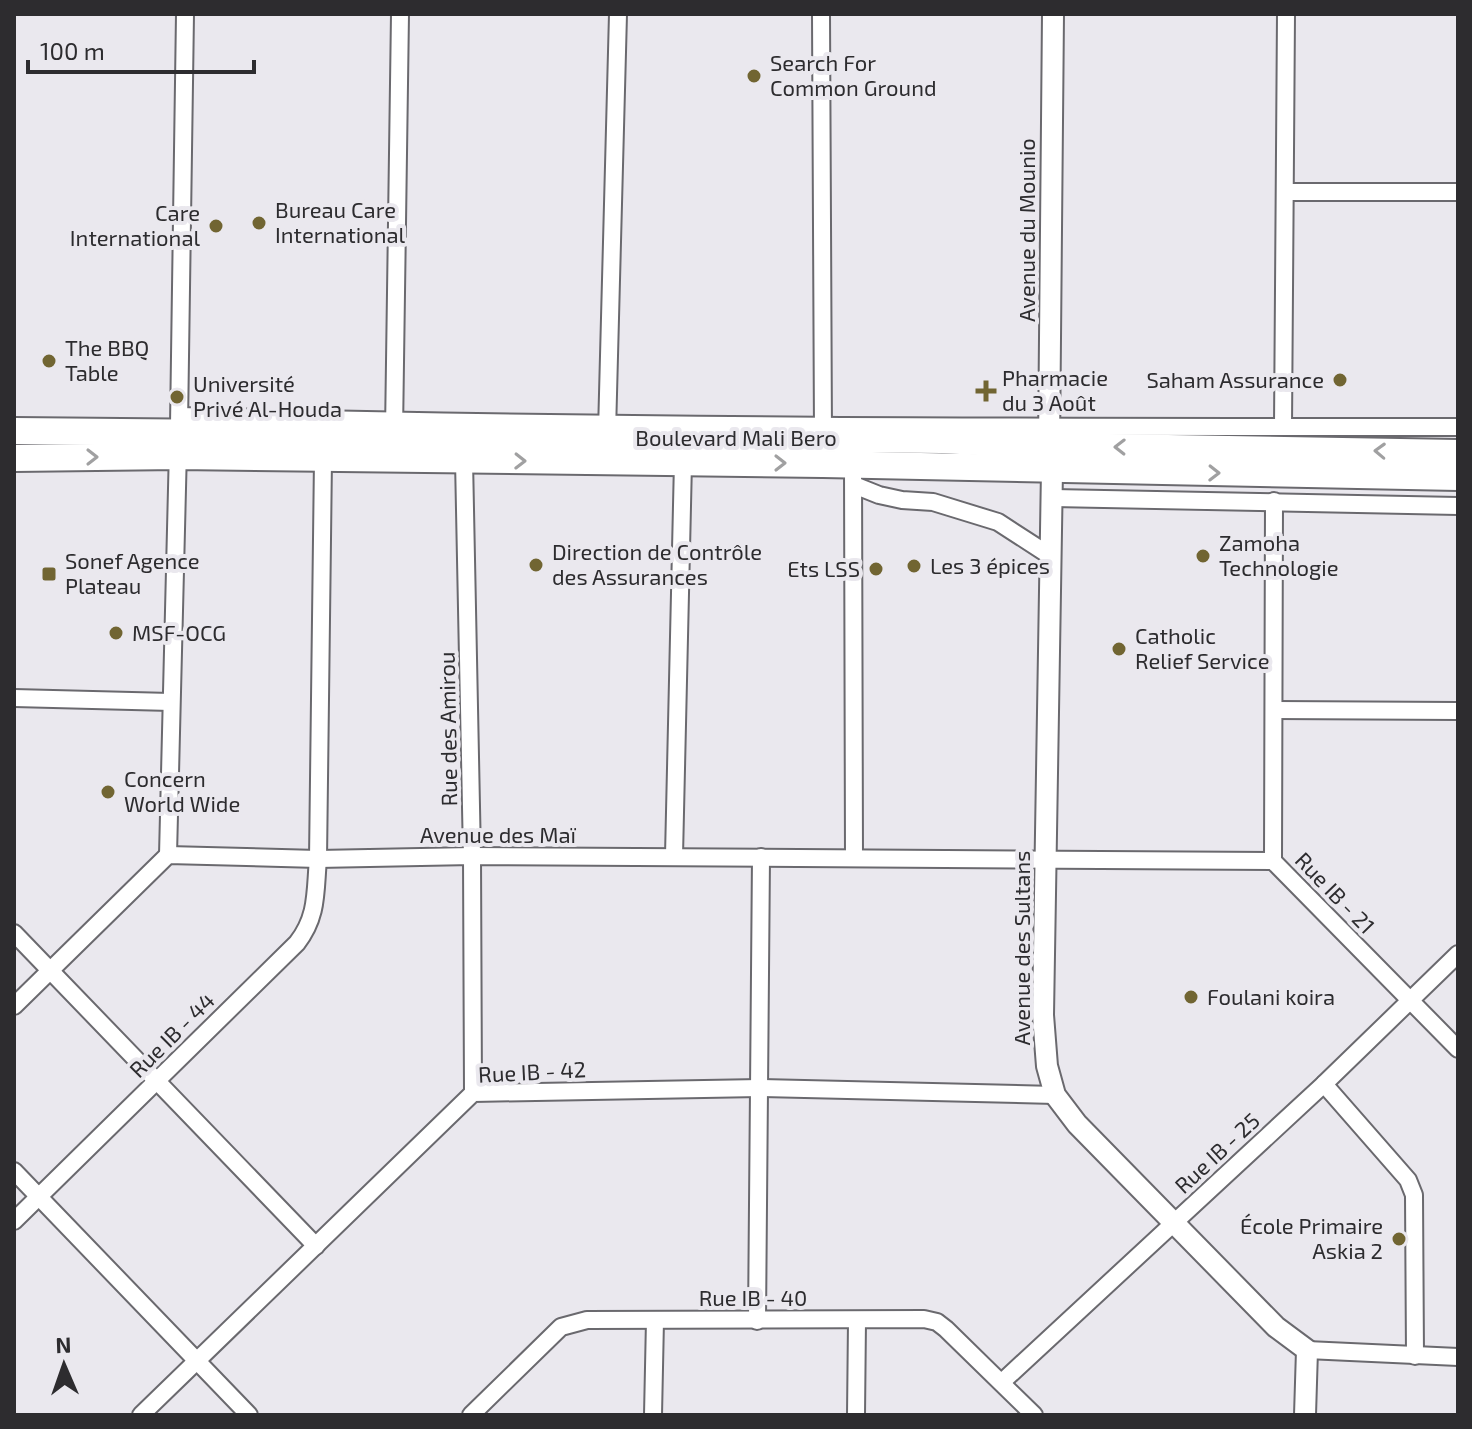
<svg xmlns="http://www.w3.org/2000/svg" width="1472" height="1429" font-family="'Exo 2',sans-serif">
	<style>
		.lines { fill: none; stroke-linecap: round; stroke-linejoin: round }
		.minor-casing { stroke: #6a696e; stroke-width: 20 }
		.tertiary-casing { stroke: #6a696e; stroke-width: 24 }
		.primary-casing { stroke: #6a696e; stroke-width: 30 }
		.minor { stroke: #fff; stroke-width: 16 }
		.tertiary { stroke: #fff; stroke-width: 20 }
		.primary { stroke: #fff; stroke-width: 26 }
		.oneway { stroke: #a0a0a1 }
		.poi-dot { fill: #716532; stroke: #eae8ee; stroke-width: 3 }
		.labels { text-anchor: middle; stroke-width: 8; stroke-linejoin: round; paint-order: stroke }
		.poi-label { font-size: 22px; fill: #2d2c2f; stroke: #eae8ee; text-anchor: start }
		.street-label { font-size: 22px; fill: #2d2c2f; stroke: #eae8ee }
	</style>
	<rect width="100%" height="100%" fill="#eae8ee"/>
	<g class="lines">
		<defs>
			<g id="minor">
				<path d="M821,14L823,434"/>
				<path d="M1287,192H1458"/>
				<path d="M180,416C606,427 1032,427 1458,427"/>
				<path d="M179,425L185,14"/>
				<path d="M1283,427L1286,14"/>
				<path d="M394,432L400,14"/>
				<path d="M607,432L618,14"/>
				<path d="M464,460L472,856L473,1093"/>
				<path d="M853,464L854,858"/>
				<path d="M854,485L879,495L902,500L933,502L998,522L1052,557"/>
				<path d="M1053,498L1458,506"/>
				<path d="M14,698L171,702"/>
				<path d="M1275,710L1458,711"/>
				<path d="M168,855L178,448"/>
				<path d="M674,856L683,462"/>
				<path d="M1273,861L1274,501"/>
				<path d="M14,933L316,1246"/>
				<path d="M14,1006L168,855L318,859L472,856L1273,861L1458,1049"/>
				<path d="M1324,1084L1408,1180L1414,1195L1415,1356"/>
				<path d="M14,1171L249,1415"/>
				<path d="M14,1221L297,943C318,916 315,892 318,859L323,459"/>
				<path d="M757,1321L761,857"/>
				<path d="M1307,1350L1458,1357"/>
				<path d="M1002,1382L1324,1084L1458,954"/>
				<path d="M141,1415L473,1093L760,1088L1055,1095"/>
				<path d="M471,1415L561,1327L587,1320L924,1319L937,1322L946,1329L1034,1415"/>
				<path d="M653,1415L655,1320"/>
				<path d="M856,1415L857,1321"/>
			</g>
			<g id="tertiary">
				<path d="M1049,446L1053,14"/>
				<path d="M1052,470L1043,1015L1047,1066L1055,1095L1077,1124L1276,1327L1307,1350L1305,1415"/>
			</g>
			<g id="primary">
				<path d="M14,431L942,440L1049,446L1458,453"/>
				<path d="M14,458L178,456L823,464L1458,477"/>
			</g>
		</defs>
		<use href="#minor" class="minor-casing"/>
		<use href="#tertiary" class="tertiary-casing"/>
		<use href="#primary" class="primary-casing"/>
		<use href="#minor" class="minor"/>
		<use href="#tertiary" class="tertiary"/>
		<use href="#primary" class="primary"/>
	</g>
	<defs><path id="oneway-chevron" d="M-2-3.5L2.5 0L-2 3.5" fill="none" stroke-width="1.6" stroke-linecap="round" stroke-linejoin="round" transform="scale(2)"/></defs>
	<g class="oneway">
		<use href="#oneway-chevron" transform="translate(1120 447) rotate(-179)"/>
		<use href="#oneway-chevron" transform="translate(1380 451) rotate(-178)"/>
		<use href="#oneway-chevron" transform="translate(92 457)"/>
		<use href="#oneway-chevron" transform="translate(520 461) rotate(1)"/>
		<use href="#oneway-chevron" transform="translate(780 463)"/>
		<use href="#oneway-chevron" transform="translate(1214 473) rotate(1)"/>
	</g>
	<g class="poi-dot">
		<circle cx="754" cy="76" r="8"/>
		<circle cx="259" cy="223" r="8"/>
		<circle cx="216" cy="226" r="8"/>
		<circle cx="49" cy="361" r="8"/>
		<circle cx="1340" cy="380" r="8"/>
		<path d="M982 379h8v8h8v8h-8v8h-8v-8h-8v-8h8z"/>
		<circle cx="177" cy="397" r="8"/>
		<circle cx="1203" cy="556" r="8"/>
		<circle cx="536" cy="565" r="8"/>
		<circle cx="914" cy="566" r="8"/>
		<circle cx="876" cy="569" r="8"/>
		<rect x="41" y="566" width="16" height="16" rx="4"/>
		<circle cx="116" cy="633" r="8"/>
		<circle cx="1119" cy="649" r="8"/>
		<circle cx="108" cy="792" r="8"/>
		<circle cx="1191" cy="997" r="8"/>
		<circle cx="1399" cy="1239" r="8"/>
	</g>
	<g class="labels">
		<g class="poi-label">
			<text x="770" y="71">Search For<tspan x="770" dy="25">Common Ground</tspan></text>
			<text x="275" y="218">Bureau Care<tspan x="275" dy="25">International</tspan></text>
			<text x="200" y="221" text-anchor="end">Care<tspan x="200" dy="25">International</tspan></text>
			<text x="65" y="356">The BBQ<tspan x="65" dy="25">Table</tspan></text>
			<text x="1002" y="386">Pharmacie<tspan x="1002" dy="25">du 3 Août</tspan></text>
			<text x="1324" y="388" text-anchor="end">Saham Assurance</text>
			<text x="193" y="392">Université<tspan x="193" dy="25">Privé Al-Houda</tspan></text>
			<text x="1219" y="551">Zamoha<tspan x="1219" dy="25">Technologie</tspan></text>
			<text x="552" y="560">Direction de Contrôle<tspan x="552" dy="25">des Assurances</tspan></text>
			<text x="65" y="569">Sonef Agence<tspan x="65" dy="25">Plateau</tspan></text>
			<text x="930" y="574">Les 3 épices</text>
			<text x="860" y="577" text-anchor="end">Ets LSS</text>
			<text x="132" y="641">MSF-OCG</text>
			<text x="1135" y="644">Catholic<tspan x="1135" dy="25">Relief Service</tspan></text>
			<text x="124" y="787">Concern<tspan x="124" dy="25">World Wide</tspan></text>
			<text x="1207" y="1005">Foulani koira</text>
			<text x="1383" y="1234" text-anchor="end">École Primaire<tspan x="1383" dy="25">Askia 2</tspan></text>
		</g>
		<g class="street-label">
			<text transform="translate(1027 230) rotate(-90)" y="8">Avenue du Mounio</text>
			<text x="736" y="446">Boulevard Mali Bero</text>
			<text transform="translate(448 729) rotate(-91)" y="8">Rue des Amirou</text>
			<text x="498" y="843">Avenue des Maï</text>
			<text transform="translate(1335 893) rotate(46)" y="8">Rue IB - 21</text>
			<text transform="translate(1022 948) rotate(-90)" y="8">Avenue des Sultans</text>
			<text transform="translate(172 1035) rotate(-45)" y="8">Rue IB - 44</text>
			<text transform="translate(532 1072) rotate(-3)" y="8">Rue IB - 42</text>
			<text transform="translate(1217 1153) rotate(-43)" y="8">Rue IB - 25</text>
			<text x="753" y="1306">Rue IB - 40</text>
		</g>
	</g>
	<rect width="1472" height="1429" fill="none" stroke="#2d2c2f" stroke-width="32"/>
	<g transform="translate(64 1365) rotate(358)" stroke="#eae8ee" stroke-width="6" paint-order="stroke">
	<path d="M0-6L14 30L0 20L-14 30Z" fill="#2d2c2f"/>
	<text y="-12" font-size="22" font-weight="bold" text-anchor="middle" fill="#2d2c2f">N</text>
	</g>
	<path d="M28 60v12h226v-12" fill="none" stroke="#2d2c2f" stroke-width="4"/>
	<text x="40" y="60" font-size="24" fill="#2d2c2f" stroke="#eae8ee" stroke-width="6" paint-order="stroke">100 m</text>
</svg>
